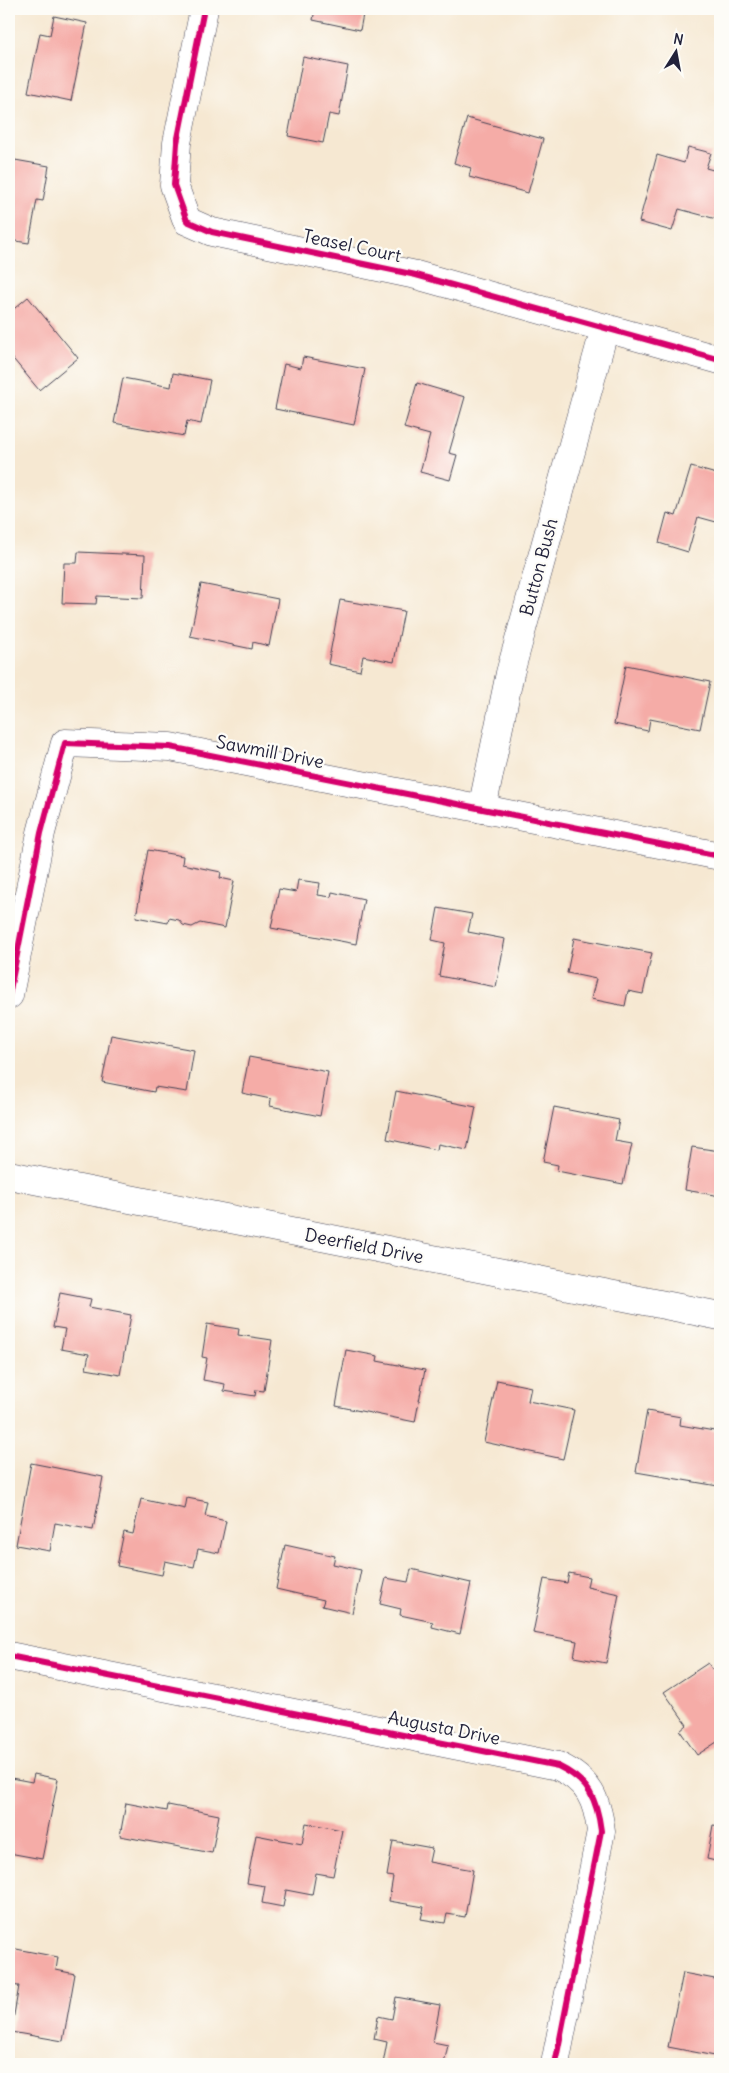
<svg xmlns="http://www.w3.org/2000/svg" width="729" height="2073" font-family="Delius,sans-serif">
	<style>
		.building { fill: #f5aca7 }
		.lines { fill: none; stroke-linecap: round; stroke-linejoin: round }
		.minor-casing { stroke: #424052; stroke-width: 29 }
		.minor { stroke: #fff; stroke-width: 28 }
		.cycleway-casing { stroke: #fdfcf7; stroke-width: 9 }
		.cycleway { stroke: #d6006c; stroke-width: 6 }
		.labels { text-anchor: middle; stroke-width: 4.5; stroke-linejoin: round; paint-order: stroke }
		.street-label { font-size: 18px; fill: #22223b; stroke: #fdfcf7 }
	</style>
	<rect width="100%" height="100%" fill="#fdfcf7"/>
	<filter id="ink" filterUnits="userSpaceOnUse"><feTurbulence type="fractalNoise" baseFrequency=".02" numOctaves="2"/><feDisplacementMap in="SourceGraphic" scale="10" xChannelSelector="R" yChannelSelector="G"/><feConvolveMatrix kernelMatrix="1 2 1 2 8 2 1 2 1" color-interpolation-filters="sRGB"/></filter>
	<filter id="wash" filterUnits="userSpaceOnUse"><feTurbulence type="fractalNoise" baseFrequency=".0096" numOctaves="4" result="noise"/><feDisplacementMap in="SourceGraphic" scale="20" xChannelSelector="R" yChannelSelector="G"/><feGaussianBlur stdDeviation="1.12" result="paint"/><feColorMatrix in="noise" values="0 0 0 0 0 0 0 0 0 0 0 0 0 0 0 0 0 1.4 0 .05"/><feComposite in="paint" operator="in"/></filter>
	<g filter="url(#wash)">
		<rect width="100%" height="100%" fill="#f6e8d2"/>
		<g id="blocks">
			<g class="building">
				<path d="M315,9H364L360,30L313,20Z"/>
				<path d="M54,16L87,23L71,101L28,92L40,33L50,35Z"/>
				<path d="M303,57L348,66L339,116L329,114L323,143L288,136Z"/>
				<path d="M467,118L543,139L528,193L469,177L471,168L454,163Z"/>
				<path d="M688,147L711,153L706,168L720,172V220L679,209L672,231L639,222L657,155L684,163Z"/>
				<path d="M15,160L49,166L43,201L37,200L29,243L9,240V178L12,179Z"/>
				<path d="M28,297L78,358L39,390L9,354V313Z"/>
				<path d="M303,357L365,369L354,425L275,409L284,364L301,368Z"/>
				<path d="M173,373L210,380L201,424L187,421L184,436L114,423L123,378L171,387Z"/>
				<path d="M417,383L465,397L449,453L457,455L450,480L420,472L430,435L404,428Z"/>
				<path d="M691,467L720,475V523L698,517L688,552L659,543L667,513L676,516Z"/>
				<path d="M78,552L145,555L143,598L97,596L96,604L62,603L64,563H77Z"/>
				<path d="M201,584L278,599L269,646L253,642L252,649L190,636Z"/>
				<path d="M340,600L404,611L394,662L363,656L360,671L328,664Z"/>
				<path d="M626,665L710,682L700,729L650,719L648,731L614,724Z"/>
				<path d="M148,850L183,856L182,864L221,872L220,878L234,881L225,928L200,923L192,927L183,925L179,920L169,918L168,923L136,917Z"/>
				<path d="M298,880L320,883L318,895L331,897L332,892L364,899L356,944L271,928L279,889L296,892Z"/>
				<path d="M438,908L472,914L468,932L505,939L496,987L439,976L445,943L432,940Z"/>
				<path d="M574,938L652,953L643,994L628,991L625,1006L591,999L596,979L567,973Z"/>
				<path d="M111,1035L194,1050L187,1092L155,1087L154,1092L102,1082Z"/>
				<path d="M249,1057L328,1072L320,1116L270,1106L271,1099L242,1093Z"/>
				<path d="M396,1091L476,1107L467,1150L438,1144L437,1150L387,1139Z"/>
				<path d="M554,1107L619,1120L615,1141L632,1144L623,1184L557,1171L558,1165L543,1162Z"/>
				<path d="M692,1147L720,1151V1196L685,1190Z"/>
				<path d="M60,1293L91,1299L89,1307L131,1315L120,1375L86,1369L89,1354L61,1349L65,1329L53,1327Z"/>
				<path d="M207,1324L239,1329L238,1335L272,1340L264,1391L256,1390L255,1396L224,1391L225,1384L203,1380L207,1358L202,1357Z"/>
				<path d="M346,1350L378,1356L377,1361L425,1370L415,1422L336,1406Z"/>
				<path d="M497,1380L531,1387L528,1401L574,1410L563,1459L484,1442Z"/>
				<path d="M647,1411L681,1417L680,1425L720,1432V1472L718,1486L636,1472Z"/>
				<path d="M31,1463L103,1477L93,1530L55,1523L50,1551L16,1545Z"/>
				<path d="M187,1498L208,1502L205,1516L226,1521L219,1553L198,1549L194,1567L165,1561L162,1575L117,1566L124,1532L133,1534L141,1499L185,1509Z"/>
				<path d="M285,1545L335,1556L333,1564L361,1570L352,1613L322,1606L324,1600L276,1589Z"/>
				<path d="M411,1569L471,1583L460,1634L432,1627L433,1622L400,1615L401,1609L380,1604L386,1578L408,1582Z"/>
				<path d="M569,1573L589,1577L587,1587L619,1594L606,1663L574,1657L577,1641L533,1633L544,1579L567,1583Z"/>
				<path d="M708,1663L720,1681V1726L718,1727L720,1731V1740L697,1755L680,1731L687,1725L664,1692Z"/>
				<path d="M34,1774L58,1779L42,1859L9,1853V1788L11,1778L32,1782Z"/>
				<path d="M126,1803L167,1811L168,1805L219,1815L212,1853L120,1836Z"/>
				<path d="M306,1823L342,1830L333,1876L316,1873L312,1895L286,1890L283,1907L262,1903L265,1886L247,1883L256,1835L302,1844Z"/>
				<path d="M713,1825L720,1826V1862L707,1859Z"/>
				<path d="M393,1841L432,1848L429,1862L473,1870L465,1917L447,1914L445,1923L421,1919L424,1907L389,1901L393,1877L387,1876Z"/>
				<path d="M11,1948L58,1957L56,1970L75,1974L63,2041L11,2032L19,1986L9,1985V1962Z"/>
				<path d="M683,1973L720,1980V2057L668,2047Z"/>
				<path d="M396,1997L440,2005L433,2042L448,2045L444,2064H383L387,2042L374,2039L378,2016L392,2019Z"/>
			</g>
		</g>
	</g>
	<g filter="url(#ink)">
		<use href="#blocks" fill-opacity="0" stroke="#424052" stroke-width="1"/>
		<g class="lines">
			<defs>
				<g id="minor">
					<path d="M204,9L177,143L174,185L187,221L212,232L416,275L720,360"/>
					<path d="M482,809L510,673L605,328"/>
					<path d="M9,995L41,833L65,743L170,747L720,856"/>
					<path d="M9,1175L720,1316"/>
					<path d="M9,1656L558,1766C589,1781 597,1799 601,1831L555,2064"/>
				</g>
			</defs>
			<use href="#minor" class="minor-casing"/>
			<use href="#minor" class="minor"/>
			<defs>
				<g id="cycleway">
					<path d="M204,9L177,143L174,185L187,221L212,232L416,275L720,360"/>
					<path d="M9,995L41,833L65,743L170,747L720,856"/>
					<path d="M9,1656L558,1766C589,1781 597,1799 601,1831L555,2064"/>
				</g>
			</defs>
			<use href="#cycleway" class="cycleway-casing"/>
			<use href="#cycleway" class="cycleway"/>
		</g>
	</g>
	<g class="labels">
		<g class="street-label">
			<text transform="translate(352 246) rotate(12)" y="6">Teasel Court</text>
			<text transform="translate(539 567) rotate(-75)" y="6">Button Bush</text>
			<text transform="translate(270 752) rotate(11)" y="6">Sawmill Drive</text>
			<text transform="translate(364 1246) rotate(11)" y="6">Deerfield Drive</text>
			<text transform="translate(444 1728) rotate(11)" y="6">Augusta Drive</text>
		</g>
	</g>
	<rect width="729" height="2073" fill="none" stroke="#fdfcf7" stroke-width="30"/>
	<g transform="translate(676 52) rotate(11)" stroke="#fdfcf7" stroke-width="4" paint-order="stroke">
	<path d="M0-4L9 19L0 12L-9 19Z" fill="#22223b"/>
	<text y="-8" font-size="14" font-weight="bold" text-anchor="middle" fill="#22223b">N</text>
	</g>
</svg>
